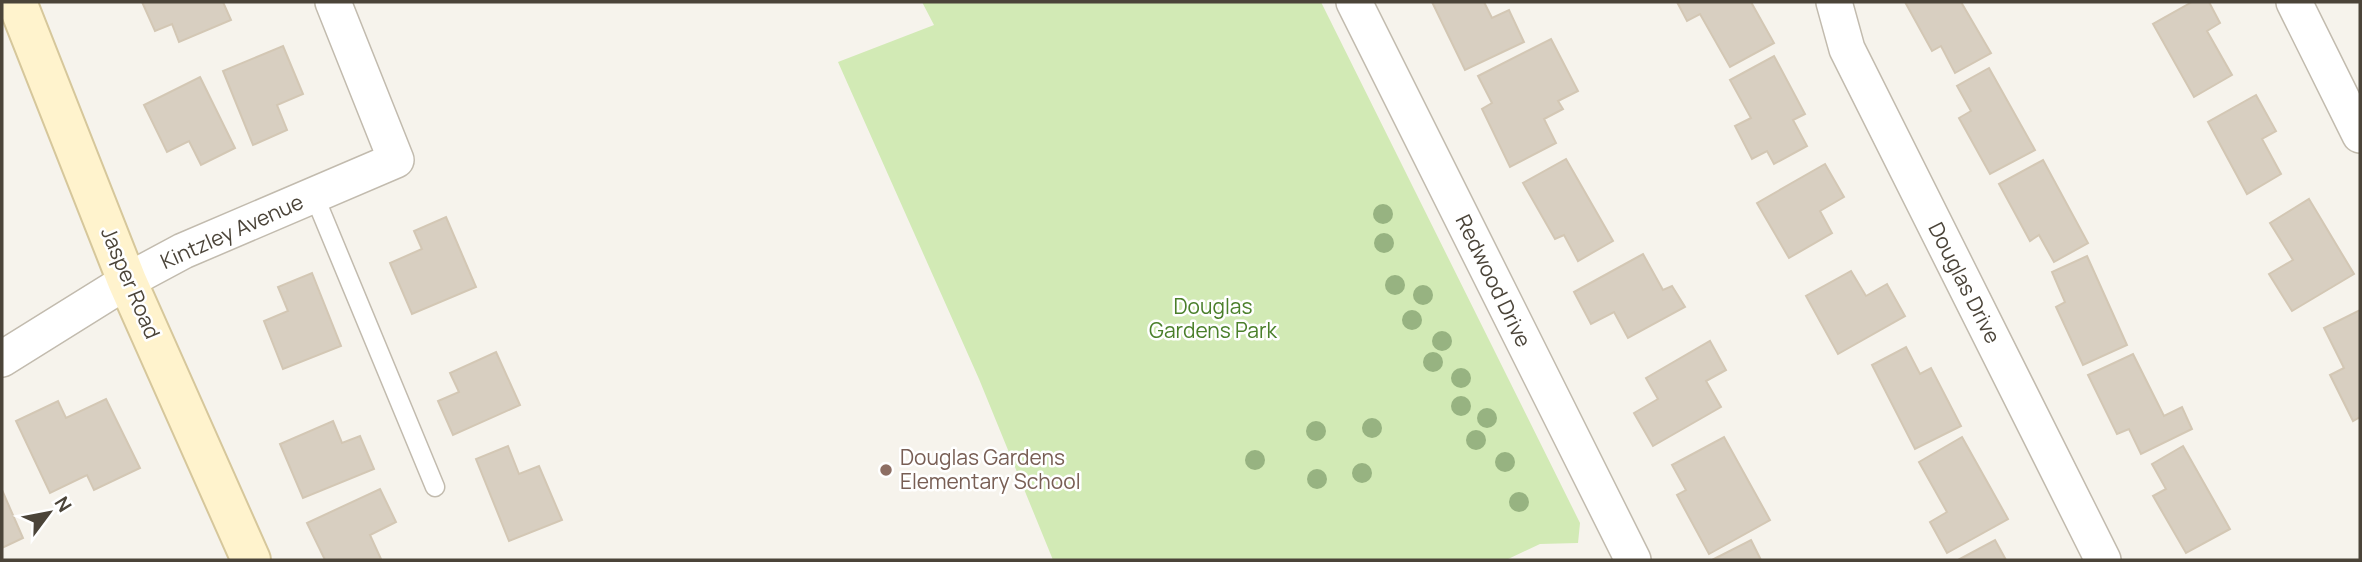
<svg xmlns="http://www.w3.org/2000/svg" width="2362" height="562" font-family="Manrope,sans-serif">
	<style>
		.green { fill: #d2eab5 }
		.building { fill: #d8cfc1; stroke: #d3c7b4; stroke-width: 2 }
		.lines { fill: none; stroke-linecap: round; stroke-linejoin: round }
		.lane-casing { stroke: #c2bbae; stroke-width: 21 }
		.street-casing { stroke: #c2bbae; stroke-width: 38 }
		.secondary-casing { stroke: #d6c79b; stroke-width: 42 }
		.lane { stroke: #fff; stroke-width: 18 }
		.street { stroke: #fff; stroke-width: 35 }
		.secondary { stroke: #fff3cd; stroke-width: 38 }
		.tree { fill: #97b381 }
		.education-dot { fill: #8d6e63; stroke: #fff; stroke-width: 2.5 }
		.labels { text-anchor: middle; stroke-width: 5; stroke-linejoin: round; paint-order: stroke }
		.street-label { font-size: 21px; fill: #4b4439; stroke: #fff }
		.park-label { font-size: 21px; fill: #4a7f2a; stroke: #fff }
		.education-label { font-size: 21px; fill: #785e54; stroke: #fff; text-anchor: start }
	</style>
	<rect width="100%" height="100%" fill="#f6f3ec"/>
	<path class="green" d="M922,2H1321L1580,523L1578,543L1540,544L1506,560H1053L979,379L838,62L934,25Z"/>
	<g class="building">
		<path d="M142,2H223L231,20L179,42L172,24L155,31Z"/>
		<path d="M1432,2H1484L1492,18L1509,10L1524,42L1465,70Z"/>
		<path d="M1677,2H1751L1774,43L1730,67L1700,14L1687,21Z"/>
		<path d="M1905,2H1961L1991,53L1955,73L1941,46L1932,51Z"/>
		<path d="M2192,2H2209L2220,23L2207,31L2232,75L2194,97L2153,24Z"/>
		<path d="M1551,39L1578,91L1558,101L1563,109L1544,119L1556,143L1510,167L1482,109L1492,103L1478,76Z"/>
		<path d="M283,46L303,94L277,105L287,130L253,145L223,71Z"/>
		<path d="M1774,56L1805,114L1793,120L1807,146L1774,164L1767,151L1752,159L1735,126L1751,118L1730,80Z"/>
		<path d="M1989,68L2035,150L1990,174L1959,118L1971,111L1957,86Z"/>
		<path d="M200,77L235,148L201,165L189,141L167,152L144,105Z"/>
		<path d="M2256,95L2276,131L2262,139L2281,174L2247,194L2208,122Z"/>
		<path d="M1566,159L1613,241L1578,261L1564,235L1555,239L1523,183Z"/>
		<path d="M2043,160L2088,243L2054,262L2039,235L2030,241L1999,184Z"/>
		<path d="M1825,164L1844,197L1820,211L1832,233L1789,258L1757,203Z"/>
		<path d="M2309,199L2354,274L2292,311L2269,274L2293,260L2270,223Z"/>
		<path d="M446,217L476,287L412,314L390,263L422,249L414,231Z"/>
		<path d="M1643,254L1663,290L1672,286L1685,307L1628,338L1614,312L1591,324L1574,292Z"/>
		<path d="M2087,256L2127,345L2083,365L2056,307L2065,302L2052,272Z"/>
		<path d="M1851,271L1866,296L1887,284L1905,316L1838,354L1806,296Z"/>
		<path d="M312,273L341,346L283,369L264,321L288,311L278,287Z"/>
		<path d="M2360,310V417L2353,421L2330,375L2344,368L2324,328Z"/>
		<path d="M1710,341L1726,370L1706,381L1721,407L1653,446L1634,413L1658,399L1646,378Z"/>
		<path d="M1906,347L1920,374L1931,368L1961,426L1915,449L1872,365Z"/>
		<path d="M496,352L520,405L453,435L438,401L459,392L450,373Z"/>
		<path d="M2133,354L2164,416L2182,407L2192,429L2141,454L2129,429L2117,434L2088,375Z"/>
		<path d="M106,399L140,468L94,490L87,475L50,493L16,421L58,401L66,418Z"/>
		<path d="M333,421L342,443L360,436L374,469L303,498L280,444Z"/>
		<path d="M1724,437L1770,520L1709,554L1677,495L1686,490L1672,465Z"/>
		<path d="M1962,437L2008,519L1947,553L1930,522L1947,512L1919,462Z"/>
		<path d="M508,446L519,474L539,466L562,520L509,541L476,459Z"/>
		<path d="M2183,446L2230,529L2186,553L2153,496L2166,489L2152,464Z"/>
		<path d="M380,489L396,522L370,535L381,559L325,560L307,523Z"/>
		<path d="M2,490L23,538L2,548Z"/>
		<path d="M1751,540L1761,560H1712Z"/>
		<path d="M1995,540L2006,560H1958Z"/>
	</g>
	<g class="lines">
		<defs>
			<path id="lane" d="M314,195L435,487"/>
			<g id="street">
				<path d="M1354,2L1633,560"/>
				<path d="M1834,2L1847,49L2103,560"/>
				<path d="M2294,2L2360,135"/>
				<path d="M2,359L127,281L183,251L396,160L333,2"/>
			</g>
			<path id="secondary" d="M17,2L127,281L251,560"/>
		</defs>
		<use href="#lane" class="lane-casing"/>
		<use href="#street" class="street-casing"/>
		<use href="#secondary" class="secondary-casing"/>
		<use href="#lane" class="lane"/>
		<use href="#street" class="street"/>
		<use href="#secondary" class="secondary"/>
	</g>
	<g class="tree">
		<circle cx="1383" cy="214" r="10"/>
		<circle cx="1384" cy="243" r="10"/>
		<circle cx="1395" cy="285" r="10"/>
		<circle cx="1423" cy="295" r="10"/>
		<circle cx="1412" cy="320" r="10"/>
		<circle cx="1442" cy="341" r="10"/>
		<circle cx="1433" cy="362" r="10"/>
		<circle cx="1461" cy="378" r="10"/>
		<circle cx="1461" cy="406" r="10"/>
		<circle cx="1487" cy="418" r="10"/>
		<circle cx="1372" cy="428" r="10"/>
		<circle cx="1316" cy="431" r="10"/>
		<circle cx="1476" cy="440" r="10"/>
		<circle cx="1255" cy="460" r="10"/>
		<circle cx="1505" cy="462" r="10"/>
		<circle cx="1362" cy="473" r="10"/>
		<circle cx="1317" cy="479" r="10"/>
		<circle cx="1519" cy="502" r="10"/>
	</g>
	<circle class="education-dot" cx="886" cy="470" r="7"/>
	<g class="labels">
		<g class="street-label">
			<text transform="translate(232 232) rotate(-24)" y="7">Kintzley Avenue</text>
			<text transform="translate(1493 281) rotate(64)" y="7">Redwood Drive</text>
			<text transform="translate(130 283) rotate(67)" y="7">Jasper Road</text>
			<text transform="translate(1964 283) rotate(63)" y="7">Douglas Drive</text>
		</g>
		<g class="park-label">
			<text x="1213" y="314">Douglas<tspan x="1213" dy="24">Gardens Park</tspan></text>
		</g>
		<g class="education-label">
			<text x="900" y="465">Douglas Gardens<tspan x="900" dy="24">Elementary School</tspan></text>
		</g>
	</g>
	<rect width="2362" height="562" fill="none" stroke="#4b4439" stroke-width="7"/>
	<g transform="translate(49 513) rotate(58)" stroke="#ffffff" stroke-width="5" paint-order="stroke">
	<path d="M0-5L12 26L0 18L-12 26Z" fill="#4b4439"/>
	<text y="-10" font-size="19" font-weight="bold" text-anchor="middle" fill="#4b4439">N</text>
	</g>
</svg>
